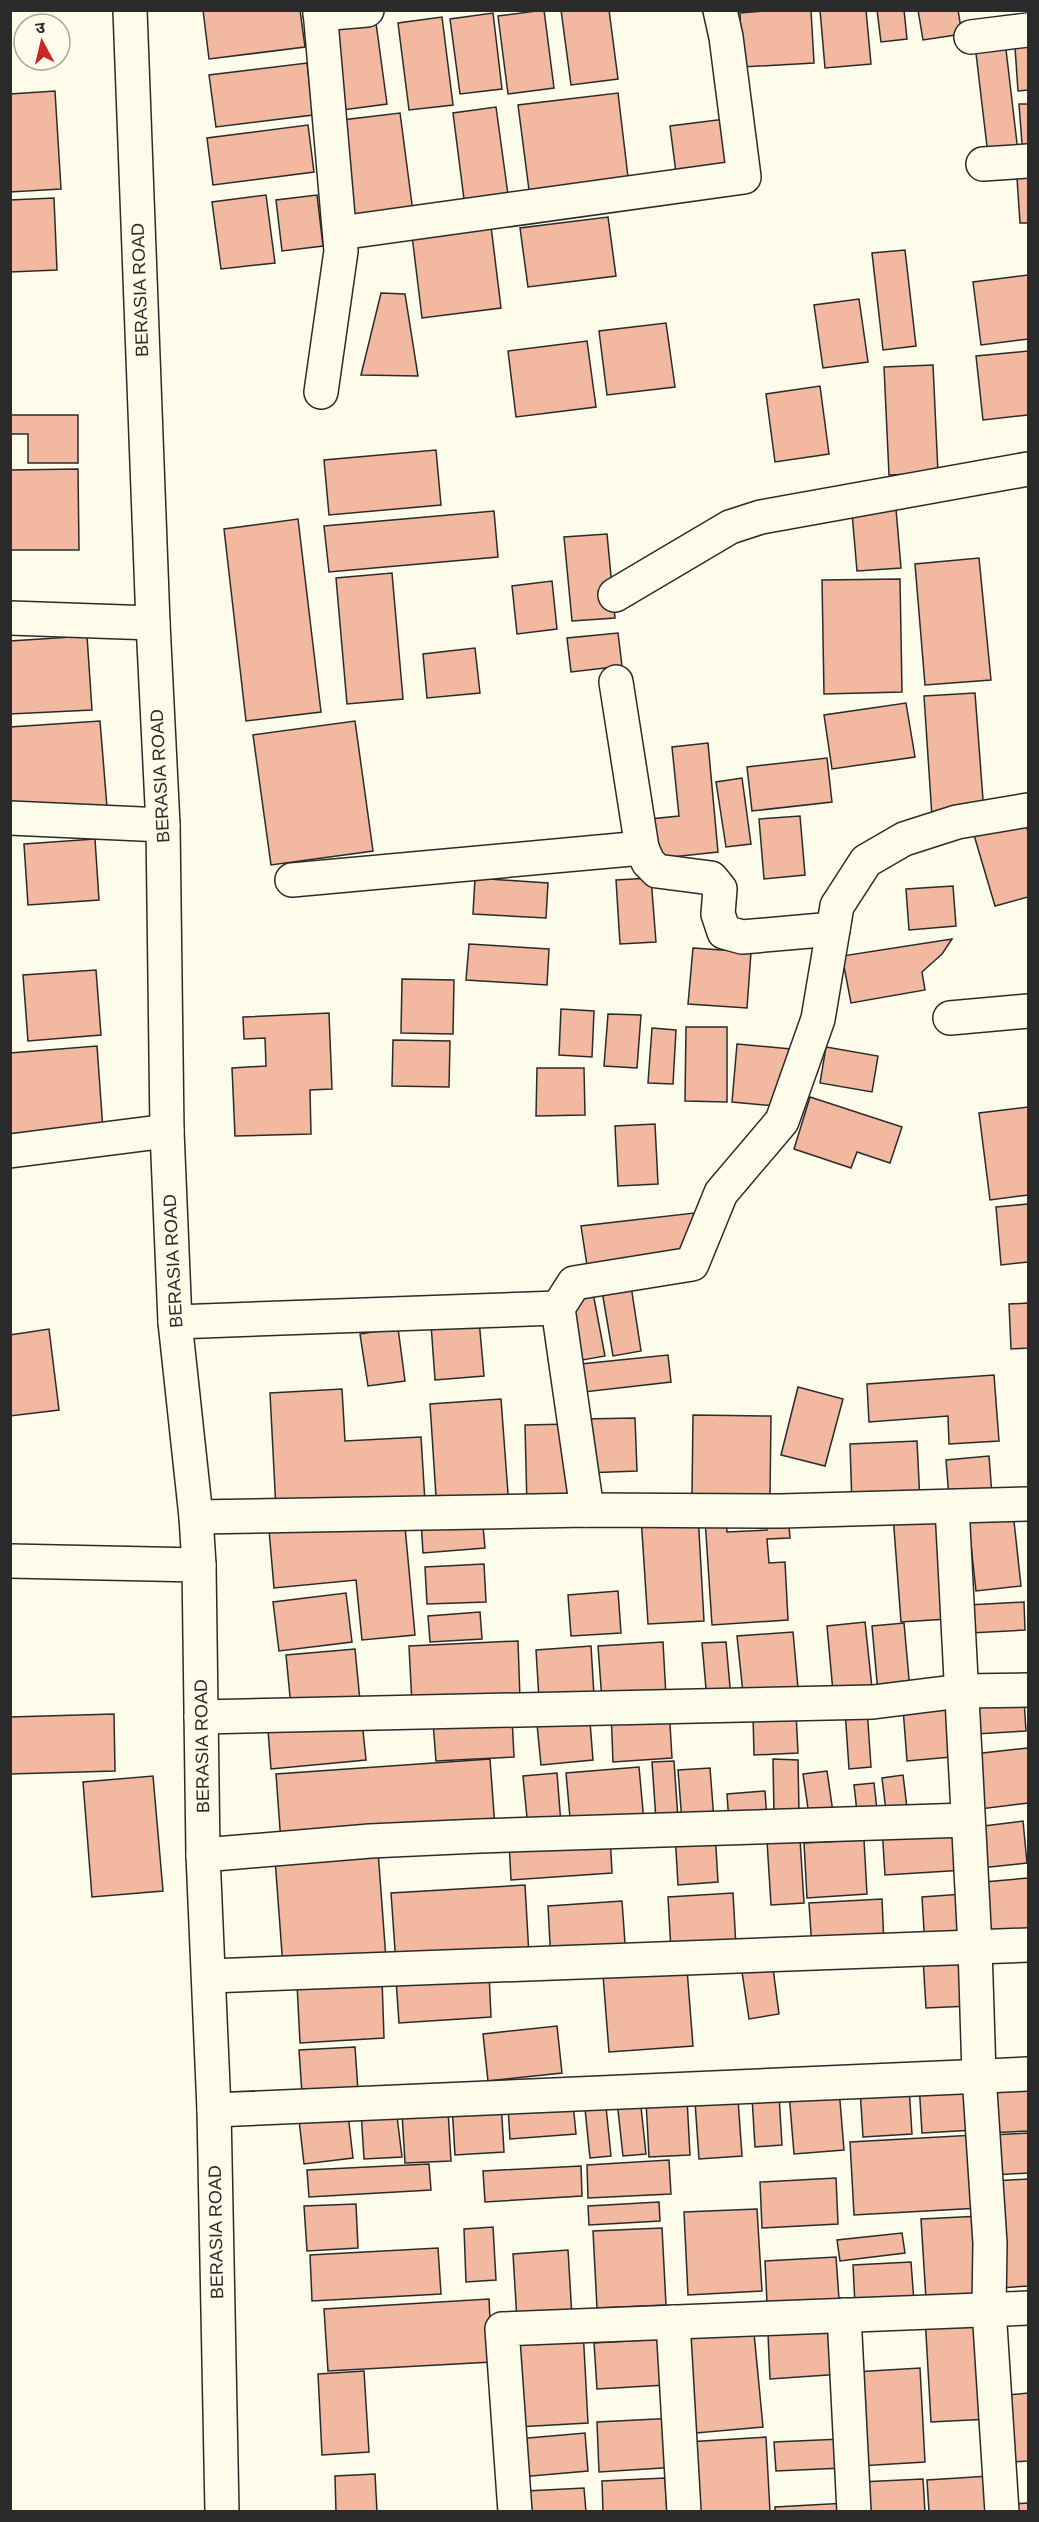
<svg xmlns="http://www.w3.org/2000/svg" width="1039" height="2522" font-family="Helvetica,'Noto Sans Devanagari',sans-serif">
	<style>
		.building { fill: #f2b8a0; stroke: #2b2b2b; stroke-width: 1.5 }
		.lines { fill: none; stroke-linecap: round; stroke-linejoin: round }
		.street-casing { stroke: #2b2b2b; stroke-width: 36 }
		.primary-casing { stroke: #2b2b2b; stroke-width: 36 }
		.street { stroke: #fdfbea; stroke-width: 33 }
		.primary { stroke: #fdfbea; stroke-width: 33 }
		.labels { text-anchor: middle; stroke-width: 4.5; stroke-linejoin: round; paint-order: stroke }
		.street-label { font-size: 18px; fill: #2b2b2b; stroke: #fdfbea }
	</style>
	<rect width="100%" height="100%" fill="#fdfbea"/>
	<g class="building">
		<path d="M203,10H300L305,47L209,59Z"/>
		<path d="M544,10L554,88L508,94L498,16Z"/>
		<path d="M561,10H609L618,79L571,85Z"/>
		<path d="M777,10H811L814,63L742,67L740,13Z"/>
		<path d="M820,10H866L871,64L825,68Z"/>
		<path d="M877,10H904L907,39L881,42Z"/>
		<path d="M918,10H958L962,34L923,40Z"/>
		<path d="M493,13L502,89L460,94L450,19Z"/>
		<path d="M442,17L453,105L409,110L398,23Z"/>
		<path d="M376,23L387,104L335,111L325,30Z"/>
		<path d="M1028,32V90L1018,91L1014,33Z"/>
		<path d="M1005,41L1018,152L988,155L975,45Z"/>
		<path d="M307,63L313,115L216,127L209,75Z"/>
		<path d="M55,91L61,189L10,192V94Z"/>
		<path d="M618,93L628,177L529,190L518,105Z"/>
		<path d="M1019,104H1028V157H1023Z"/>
		<path d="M496,107L509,202L465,207L453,113Z"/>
		<path d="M400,113L413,212L354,220L342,120Z"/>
		<path d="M725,119L732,174L677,181L670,126Z"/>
		<path d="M308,125L314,172L213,185L207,138Z"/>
		<path d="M1028,162V223H1020L1016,163Z"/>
		<path d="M266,195L275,263L221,269L212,202Z"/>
		<path d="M317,195L323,246L282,251L276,200Z"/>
		<path d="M54,198L57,270L10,272V200Z"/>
		<path d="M608,217L616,276L528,287L520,228Z"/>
		<path d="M490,218L501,308L422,318L411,227Z"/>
		<path d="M905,250L916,346L883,350L872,253Z"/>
		<path d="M1028,275V339L981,345L973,282Z"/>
		<path d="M381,293L405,294L418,376L361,375Z"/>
		<path d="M859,299L868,362L823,368L814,305Z"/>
		<path d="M666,323L675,387L607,395L599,331Z"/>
		<path d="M587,341L596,407L516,417L508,351Z"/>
		<path d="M1028,351V415L983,420L976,356Z"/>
		<path d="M933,365L938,473L889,475L884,367Z"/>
		<path d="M820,386L829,454L775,462L766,394Z"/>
		<path d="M10,415H78V463H28V434H10Z"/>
		<path d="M436,450L441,505L329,515L324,460Z"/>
		<path d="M78,469L79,550H10V470Z"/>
		<path d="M896,509L901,568L857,571L852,513Z"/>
		<path d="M494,511L498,557L329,572L324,526Z"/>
		<path d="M298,519L321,712L246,721L224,529Z"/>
		<path d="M607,534L615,618L572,621L564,537Z"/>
		<path d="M979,558L991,680L925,685L915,564Z"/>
		<path d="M392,573L403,699L347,704L336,578Z"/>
		<path d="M900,579L902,692L824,694L822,580Z"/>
		<path d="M552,581L557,629L517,634L512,586Z"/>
		<path d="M618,633L622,666L571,672L567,638Z"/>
		<path d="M87,636L92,710L10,714V641Z"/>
		<path d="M475,648L480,693L427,698L423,654Z"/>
		<path d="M975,693L984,813L932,817L924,696Z"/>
		<path d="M906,703L915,757L832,769L824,715Z"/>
		<path d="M100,721L107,807L10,811V727Z"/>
		<path d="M355,721L373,851L271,865L253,735Z"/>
		<path d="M708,743L718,852L653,859L650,819L679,816L672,747Z"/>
		<path d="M827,758L832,802L752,811L747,767Z"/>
		<path d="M742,778L751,844L726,847L716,782Z"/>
		<path d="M800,816L805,875L764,879L759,819Z"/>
		<path d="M1025,821L1028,832V897L995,906L974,835Z"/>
		<path d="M95,839L99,900L28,905L24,844Z"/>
		<path d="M475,878L548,883L546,918L473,914Z"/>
		<path d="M651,878L656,942L620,944L616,880Z"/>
		<path d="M953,886L956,926L909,930L906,889Z"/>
		<path d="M952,939L942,954L922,972L925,990L851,1003L842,956Z"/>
		<path d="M469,944L549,949L547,985L466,980Z"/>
		<path d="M693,948L751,952L747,1008L688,1004Z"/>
		<path d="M96,970L101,1035L28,1041L23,975Z"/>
		<path d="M402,979L454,980L453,1034L401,1033Z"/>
		<path d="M561,1009L594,1011L592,1057L559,1055Z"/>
		<path d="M329,1013L332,1089L310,1090L311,1134L235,1136L232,1068L266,1066L265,1038L244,1039L243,1017Z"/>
		<path d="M608,1014L641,1015L637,1068L604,1066Z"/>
		<path d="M686,1027H727V1102L685,1101Z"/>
		<path d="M652,1028L676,1030L673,1084L648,1083Z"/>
		<path d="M393,1040L450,1041L449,1087L392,1086Z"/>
		<path d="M737,1044L791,1049L786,1107L732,1102Z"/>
		<path d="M97,1046L103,1130L10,1136V1053Z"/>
		<path d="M826,1047L878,1056L872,1092L820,1083Z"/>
		<path d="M537,1068H584L585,1115L536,1116Z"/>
		<path d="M810,1097L902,1127L890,1163L857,1152L851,1168L794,1149Z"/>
		<path d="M1028,1107V1195L990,1200L979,1113Z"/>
		<path d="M655,1124L658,1184L618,1186L615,1126Z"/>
		<path d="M1028,1204V1262L1001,1265L996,1207Z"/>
		<path d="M694,1213L683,1257L588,1272L581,1226Z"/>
		<path d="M631,1286L641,1351L613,1356L602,1291Z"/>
		<path d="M593,1293L605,1356L577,1361L565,1298Z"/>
		<path d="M1028,1303V1348L1011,1349L1009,1304Z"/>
		<path d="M479,1320L484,1376L435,1380L431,1324Z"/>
		<path d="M398,1328L405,1381L368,1386L360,1334Z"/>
		<path d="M49,1329L59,1410L10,1416V1335Z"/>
		<path d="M668,1355L671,1382L584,1392L581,1364Z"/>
		<path d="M994,1375L999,1441L949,1444L948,1416L869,1422L867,1384Z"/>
		<path d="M798,1387L843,1399L825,1466L781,1455Z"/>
		<path d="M342,1389L345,1441L421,1437L425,1502L276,1510L270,1393Z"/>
		<path d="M501,1399L509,1507L437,1512L430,1404Z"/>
		<path d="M693,1415L771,1416L770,1497L692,1496Z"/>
		<path d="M635,1418L637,1471L584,1473L582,1419Z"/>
		<path d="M569,1424L571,1506L527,1507L525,1425Z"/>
		<path d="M917,1441L920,1502L852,1505L850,1444Z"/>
		<path d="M989,1456L992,1495L949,1498L946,1460Z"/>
		<path d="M939,1511L947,1619L901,1622L893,1515Z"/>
		<path d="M1013,1512L1021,1586L976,1591L968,1517Z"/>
		<path d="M698,1514L704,1621L648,1624L641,1517Z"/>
		<path d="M788,1514L790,1538L767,1539L769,1563L785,1562L788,1620L712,1625L705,1519L726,1518L727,1532L767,1530L766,1516Z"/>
		<path d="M482,1515L485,1548L423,1553L421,1520Z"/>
		<path d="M404,1516L415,1635L362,1640L356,1580L274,1588L269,1530Z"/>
		<path d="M484,1564L486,1602L427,1604L425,1567Z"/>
		<path d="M618,1591L621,1633L571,1636L568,1595Z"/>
		<path d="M346,1593L352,1642L279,1651L273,1602Z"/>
		<path d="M1024,1602L1025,1630L970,1633L968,1605Z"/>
		<path d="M480,1612L482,1639L430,1642L428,1616Z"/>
		<path d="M865,1622L872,1688L833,1692L827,1626Z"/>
		<path d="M904,1623L910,1690L878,1693L872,1626Z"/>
		<path d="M793,1632L798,1688L743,1693L737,1636Z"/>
		<path d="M518,1641L520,1699L412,1705L409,1646Z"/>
		<path d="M663,1642L666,1697L602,1701L598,1646Z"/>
		<path d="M726,1642L731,1698L707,1700L702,1643Z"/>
		<path d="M591,1646L594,1696L539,1699L536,1650Z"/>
		<path d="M355,1649L360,1701L291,1707L286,1655Z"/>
		<path d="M1024,1700L1026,1731L976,1734L974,1703Z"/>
		<path d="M957,1703L962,1756L907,1761L903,1708Z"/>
		<path d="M669,1707L672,1758L613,1762L611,1710Z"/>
		<path d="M867,1708L871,1767L849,1769L845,1710Z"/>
		<path d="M589,1709L593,1760L541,1765L536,1714Z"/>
		<path d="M796,1713L798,1753L754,1755L753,1715Z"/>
		<path d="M114,1714L115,1771L10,1774V1717Z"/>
		<path d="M512,1717L514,1757L436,1761L433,1722Z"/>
		<path d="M362,1721L366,1760L271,1769L268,1730Z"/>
		<path d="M1028,1748V1803L980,1809L974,1754Z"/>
		<path d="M490,1759L495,1828L281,1843L276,1774Z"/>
		<path d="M773,1759L798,1760L799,1813L774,1814Z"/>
		<path d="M674,1761L678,1819L656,1820L652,1762Z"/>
		<path d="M639,1767L644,1822L571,1829L566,1773Z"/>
		<path d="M710,1768L714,1820L682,1822L678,1770Z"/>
		<path d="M827,1771L834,1819L810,1822L803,1774Z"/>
		<path d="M557,1773L561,1824L528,1828L523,1776Z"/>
		<path d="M903,1775L908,1816L887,1819L882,1778Z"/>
		<path d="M153,1776L163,1891L92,1897L83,1782Z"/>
		<path d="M874,1783L878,1819L858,1821L854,1785Z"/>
		<path d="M765,1791L767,1820L729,1823L727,1794Z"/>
		<path d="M1023,1821L1027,1863L981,1868L976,1827Z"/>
		<path d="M962,1822L965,1870L885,1875L882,1827Z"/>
		<path d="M715,1831L718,1882L678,1885L675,1833Z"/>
		<path d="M610,1834L612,1873L511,1880L509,1841Z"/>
		<path d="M800,1839L804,1903L771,1905L767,1841Z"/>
		<path d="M864,1840L867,1894L807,1898L804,1843Z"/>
		<path d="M378,1851L386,1959L283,1967L275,1859Z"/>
		<path d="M1028,1878V1934L990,1938L984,1882Z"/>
		<path d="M525,1885L529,1956L396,1964L391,1893Z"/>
		<path d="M733,1893L736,1947L671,1951L668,1897Z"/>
		<path d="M963,1894L966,1945L925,1947L922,1897Z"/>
		<path d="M882,1899L884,1945L812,1949L809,1903Z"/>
		<path d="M622,1901L626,1958L551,1963L548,1906Z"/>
		<path d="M966,1955L970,2006L926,2008L923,1958Z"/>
		<path d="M773,1968L779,2014L749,2019L742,1972Z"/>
		<path d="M687,1969L693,2046L609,2052L603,1975Z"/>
		<path d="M489,1973L491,2017L399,2023L396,1979Z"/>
		<path d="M382,1979L384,2038L300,2043L297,1984Z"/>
		<path d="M557,2026L562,2073L488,2081L483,2034Z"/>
		<path d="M355,2047L358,2091L302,2094L299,2050Z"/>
		<path d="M1028,2076V2131L988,2133L985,2078Z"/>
		<path d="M973,2080L975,2130L922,2133L919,2083Z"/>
		<path d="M909,2087L912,2134L863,2137L860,2089Z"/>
		<path d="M839,2089L844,2150L794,2154L789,2093Z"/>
		<path d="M779,2095L782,2145L755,2147L752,2097Z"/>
		<path d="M605,2097L611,2156L590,2158L584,2099Z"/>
		<path d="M640,2098L646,2154L623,2156L617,2101Z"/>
		<path d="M687,2099L690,2155L649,2157L646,2101Z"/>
		<path d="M738,2099L742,2156L699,2159L695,2102Z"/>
		<path d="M501,2102L504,2152L455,2155L452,2105Z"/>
		<path d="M573,2103L576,2134L510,2139L508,2107Z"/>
		<path d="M396,2108L402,2157L364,2159L361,2111Z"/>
		<path d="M448,2110L451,2161L405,2163L402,2113Z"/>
		<path d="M348,2114L353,2158L304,2164L299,2120Z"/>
		<path d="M1028,2133V2173L994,2175L993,2135Z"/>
		<path d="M975,2135L980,2208L854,2215L850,2142Z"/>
		<path d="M669,2160L671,2194L588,2198L587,2165Z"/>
		<path d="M429,2164L431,2190L309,2197L307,2170Z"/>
		<path d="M581,2166L582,2196L485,2202L483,2171Z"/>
		<path d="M836,2178L838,2224L762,2228L760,2182Z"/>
		<path d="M1028,2179V2286L1000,2288L995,2181Z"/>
		<path d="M659,2202L660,2221L589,2225L588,2206Z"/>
		<path d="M356,2204L358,2248L307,2251L304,2206Z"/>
		<path d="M757,2209L762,2291L688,2295L684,2212Z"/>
		<path d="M981,2216L985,2296L926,2299L921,2219Z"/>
		<path d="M493,2227L496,2280L466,2282L464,2229Z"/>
		<path d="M662,2228L666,2305L597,2308L593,2231Z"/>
		<path d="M902,2233L905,2253L840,2261L837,2240Z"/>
		<path d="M438,2248L441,2294L312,2301L310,2255Z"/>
		<path d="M568,2250L572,2317L517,2321L513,2254Z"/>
		<path d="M836,2257L839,2299L767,2303L765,2261Z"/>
		<path d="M911,2262L914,2302L855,2305L853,2265Z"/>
		<path d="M489,2299L492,2362L328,2371L324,2309Z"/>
		<path d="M984,2313L990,2419L931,2422L925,2316Z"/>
		<path d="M583,2329L588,2423L517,2427L512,2333Z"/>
		<path d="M840,2330L842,2374L770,2379L768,2334Z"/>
		<path d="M754,2333L763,2427L696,2433L686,2339Z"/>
		<path d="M663,2339L666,2385L597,2389L594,2343Z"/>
		<path d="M920,2368L925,2462L859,2466L854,2372Z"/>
		<path d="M364,2371L369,2452L322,2455L318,2374Z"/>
		<path d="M1028,2393V2461L1011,2462L1007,2395Z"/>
		<path d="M676,2418L678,2467L599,2472L597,2422Z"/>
		<path d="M585,2433L588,2471L520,2477L517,2439Z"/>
		<path d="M766,2437L770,2512H691L687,2442Z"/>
		<path d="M842,2439L843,2468L776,2471L774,2442Z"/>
		<path d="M375,2474L377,2512H336L335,2476Z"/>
		<path d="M989,2476L991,2512H929L927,2480Z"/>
		<path d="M665,2478L667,2512H603L602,2481Z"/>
		<path d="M923,2479L925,2512H862L860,2482Z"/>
		<path d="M584,2488L586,2512H527L526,2491Z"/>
		<path d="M847,2503L848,2512H775V2507Z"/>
		<path d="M1028,2503V2512H1011V2504Z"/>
	</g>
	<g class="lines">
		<defs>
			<g id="street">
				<path d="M320,10L341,251L321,392"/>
				<path d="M320,14L367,10"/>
				<path d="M971,37L1028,30"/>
				<path d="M983,164L1028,161"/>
				<path d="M340,233L744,177L726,37L720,10"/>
				<path d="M615,595L730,527L761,517L1028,469"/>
				<path d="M10,618L153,623"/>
				<path d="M616,682L642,848L648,862L657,871L711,878L720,889L718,914L724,932L742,937L833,929"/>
				<path d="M10,818L163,825"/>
				<path d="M292,880L642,848"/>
				<path d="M950,1018L1028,1011"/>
				<path d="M10,1151L167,1131"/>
				<path d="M175,1322L558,1308"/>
				<path d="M952,1507L975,1947L979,2075L990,2243L989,2309L1002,2512"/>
				<path d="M587,1510L558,1308L574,1283L692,1264L721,1193L782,1121L818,1019L837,906L866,861L904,839L957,822L1028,810"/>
				<path d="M196,1517L587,1510L781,1511L1028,1504"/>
				<path d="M10,1561L199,1565"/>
				<path d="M201,1717L873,1702L961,1691L1028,1690"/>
				<path d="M203,1855L370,1841L479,1836L967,1820"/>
				<path d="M209,1976L1028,1945"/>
				<path d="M214,2110L1028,2074"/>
				<path d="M844,2315L854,2512"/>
				<path d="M673,2322L684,2512"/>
				<path d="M515,2512L502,2329L1028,2308"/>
			</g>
			<path id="primary" d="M130,10L153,623L163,825L167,1131L175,1322L196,1517L199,1565L203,1855L214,2110L222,2512"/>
		</defs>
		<use href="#street" class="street-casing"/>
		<use href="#primary" class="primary-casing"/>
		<use href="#street" class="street"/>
		<use href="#primary" class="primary"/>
	</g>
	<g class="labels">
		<g class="street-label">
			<text transform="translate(140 290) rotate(-92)" y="6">BERASIA ROAD</text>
			<text transform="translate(160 776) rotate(-93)" y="6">BERASIA ROAD</text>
			<text transform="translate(173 1261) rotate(-93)" y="6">BERASIA ROAD</text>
			<text transform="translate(202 1746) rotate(-91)" y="6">BERASIA ROAD</text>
			<text transform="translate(216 2232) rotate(-91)" y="6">BERASIA ROAD</text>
		</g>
	</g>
	<rect width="1039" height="2522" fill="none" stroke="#2b2b2b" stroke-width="24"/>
	<g transform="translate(42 42) rotate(353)"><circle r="28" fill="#fdfbea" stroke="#a9a89e" stroke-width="1.5"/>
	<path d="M0-4.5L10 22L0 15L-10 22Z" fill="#c62828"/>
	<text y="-9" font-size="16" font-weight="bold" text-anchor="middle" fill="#2b2b2b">उ</text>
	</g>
</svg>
